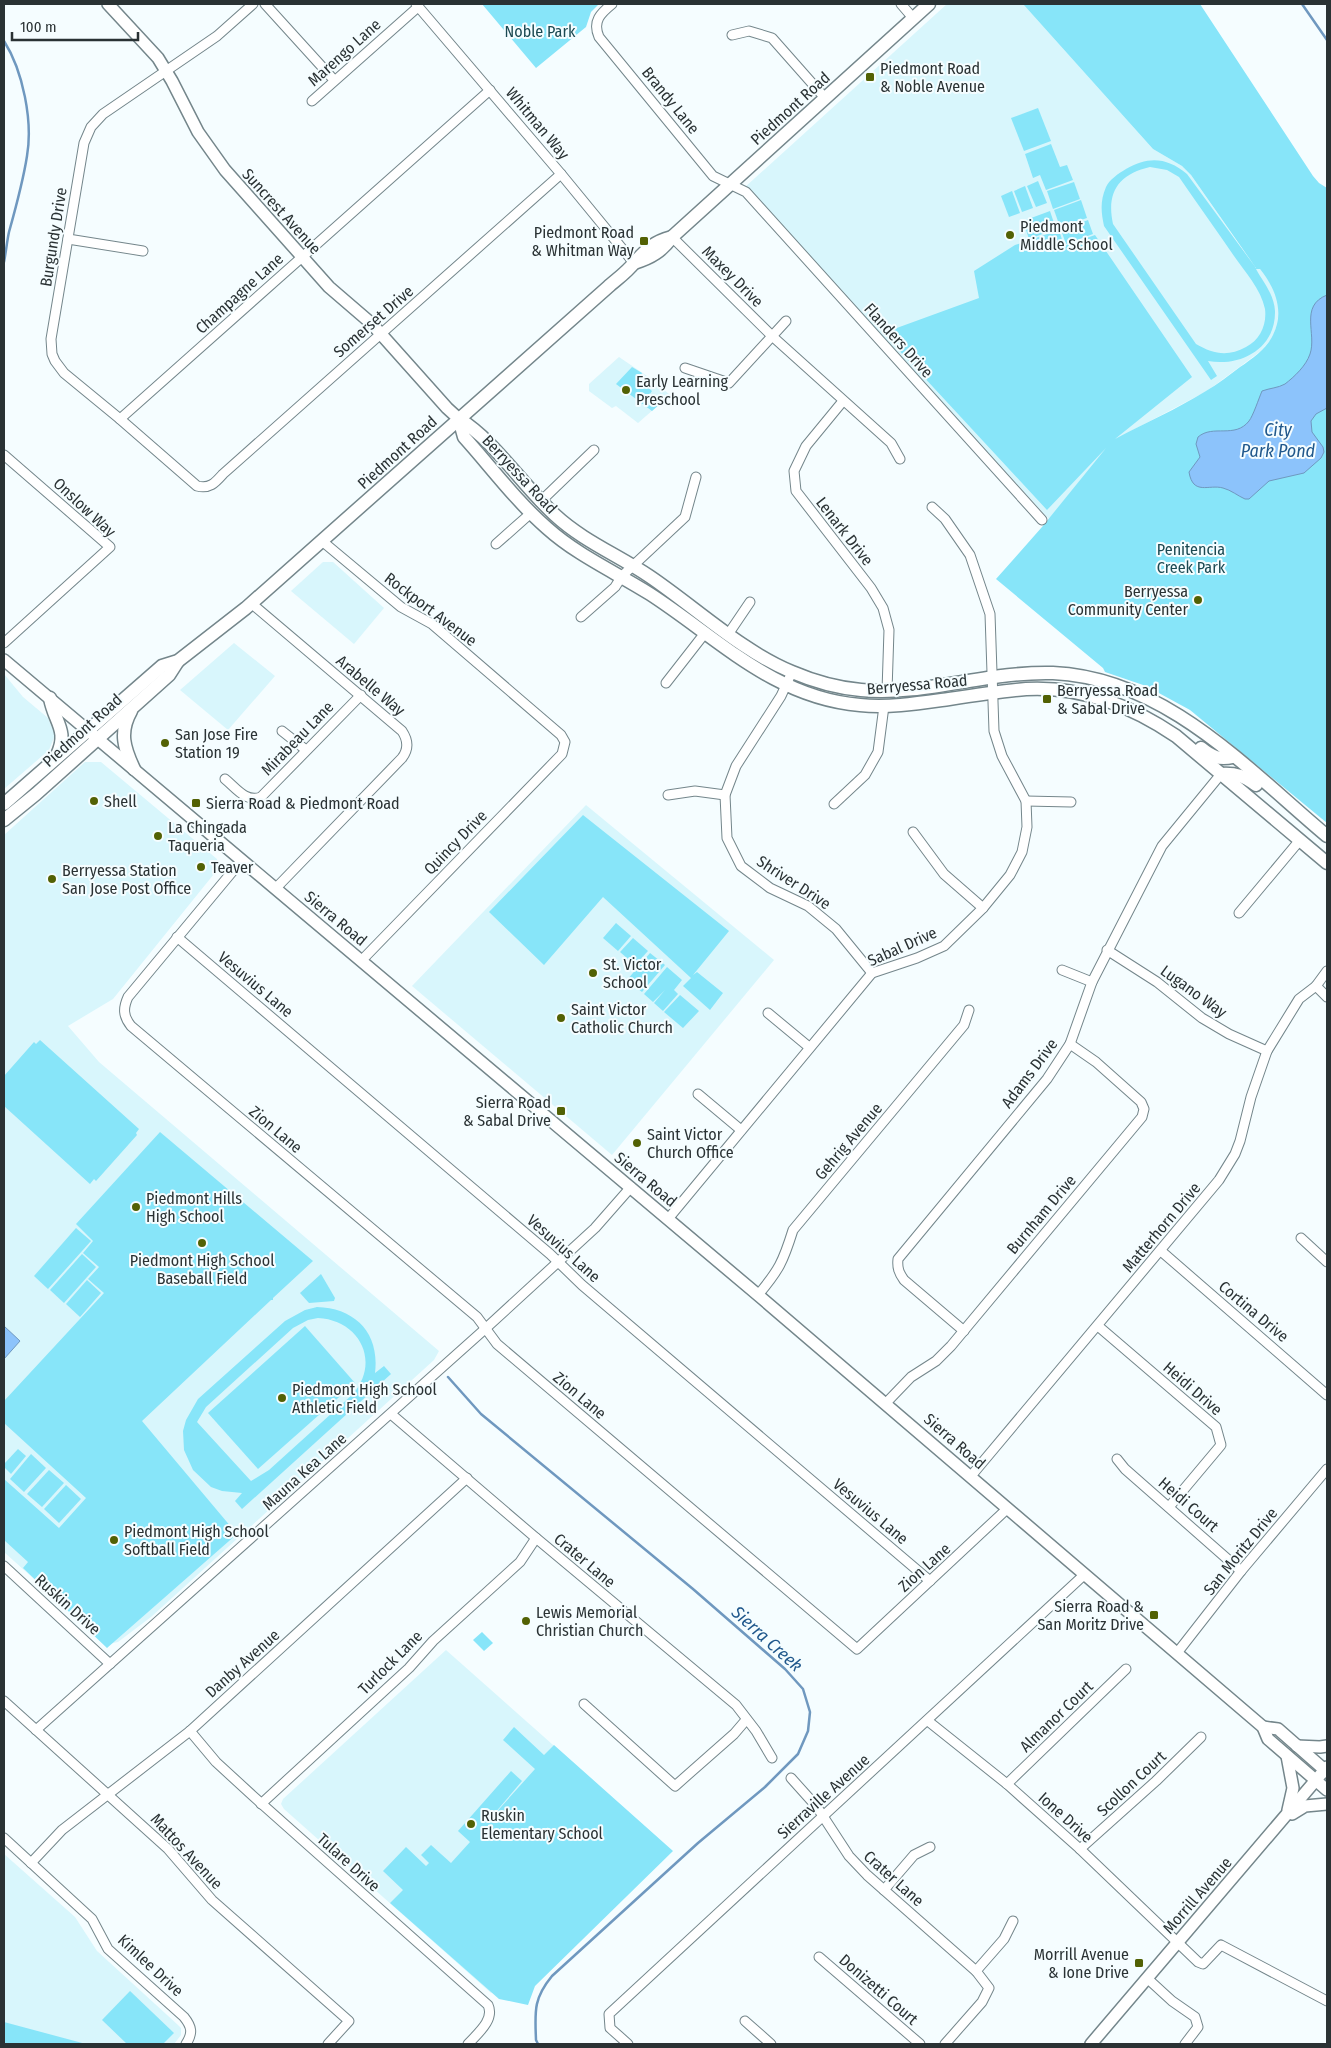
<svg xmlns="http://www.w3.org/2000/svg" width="1331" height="2048" font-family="'Fira Sans Condensed',sans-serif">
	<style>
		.built { fill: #d8f6fc }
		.green { fill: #87e5f9; fill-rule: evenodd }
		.water { fill: #8cc3fb; stroke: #6f98bf }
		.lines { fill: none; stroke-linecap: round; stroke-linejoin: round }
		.stream { stroke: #6f98bf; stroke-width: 2.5 }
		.minor-casing { stroke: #74868b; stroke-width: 11 }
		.tertiary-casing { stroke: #74868b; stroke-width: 14 }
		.secondary-casing { stroke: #74868b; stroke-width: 15 }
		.minor { stroke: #fff; stroke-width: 9 }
		.tertiary { stroke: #fff; stroke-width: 11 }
		.secondary { stroke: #fff; stroke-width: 12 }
		.poi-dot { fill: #526104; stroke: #f5fdff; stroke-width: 2 }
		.labels { text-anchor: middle; stroke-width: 4; stroke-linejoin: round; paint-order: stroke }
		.park-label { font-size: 16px; fill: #1b4952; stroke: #f5fdff }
		.street-label { font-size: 16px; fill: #2a3234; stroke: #f5fdff }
		.poi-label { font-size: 16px; fill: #2a3234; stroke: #f5fdff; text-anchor: start }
		.water-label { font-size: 18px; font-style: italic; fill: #20588c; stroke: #f5fdff }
	</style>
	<rect width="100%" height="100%" fill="#f5fdff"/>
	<g class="built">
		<path d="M947,4H1023L1153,149L1182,166L1191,175L1256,269H1260L1271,284L1277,298L1279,311L1277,324L1273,337L1261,351L1207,391L1112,441L1049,519L744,188Z"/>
		<path d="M619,357L650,378L670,395L638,423L616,406L612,408L589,391V384Z"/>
		<path d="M323,562H333L384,608L354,644L291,591Z"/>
		<path d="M234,643L275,676L228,730L180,690Z"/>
		<path d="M4,674L23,697L48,718L55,735L49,750L4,789Z"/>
		<path d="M85,762H101L217,859L218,869L113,999L68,1026L99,1062L439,1351L434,1360L151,1617L118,1642L109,1644L104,1642L4,1552V835Z"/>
		<path d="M586,805L774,960L612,1155L412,986Z"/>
		<path d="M446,1650L659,1839L491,1993L284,1809L281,1804L283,1799Z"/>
		<path d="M4,1854L75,1917L97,1951L178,2025L181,2028V2035L174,2044H4Z"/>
	</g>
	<g class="green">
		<path d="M482,4H599L591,12L586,27L536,68Z"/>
		<path d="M1023,4H1200L1313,176L1319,183L1327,188V823L1190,710L1146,686L1105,672L1103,668L996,579L1042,527L1106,448L1047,510L883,333L979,298L974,271L1015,245L1059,230L1064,246L1095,235L1192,377L1115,439C1145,423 1177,409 1206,391C1218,384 1229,375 1240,367C1253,358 1266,349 1273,335C1285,311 1275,288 1260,269H1256C1263,282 1274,294 1275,311C1276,348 1241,367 1208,361L1217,376L1211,380L1104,226C1101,212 1100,201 1106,187C1109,180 1119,173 1126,169C1148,156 1167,157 1187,174L1256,268L1191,175L1182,166L1153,149ZM1150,167L1167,170L1179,177C1197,203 1216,230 1234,256C1245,272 1261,289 1265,309C1267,325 1260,340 1246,347C1228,357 1213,354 1196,344L1113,224C1106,192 1119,174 1150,167Z"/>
		<path d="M1038,108L1051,141L1024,151L1011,118Z"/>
		<path d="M1051,144L1060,167L1067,165L1073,180L1046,190L1040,175L1033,178L1025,154Z"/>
		<path d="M1038,181L1047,203L1036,207L1027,186Z"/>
		<path d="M1074,182L1080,199L1053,209L1047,191Z"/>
		<path d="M1025,186L1033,208L1022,212L1014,191Z"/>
		<path d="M1012,191L1020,213L1009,217L1001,196Z"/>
		<path d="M1081,200L1087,218L1060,227L1054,210Z"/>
		<path d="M1050,211L1056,229L1029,239L1023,221Z"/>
		<path d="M1088,220L1093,234L1066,244L1061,230Z"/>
		<path d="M632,367L642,373L639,378L646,383L645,385L652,391L650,394L661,403L652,411L616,384Z"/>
		<path d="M583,815L729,931L693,975L697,972L723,993L710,1010L683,986L691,978L603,897L544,965L489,912Z"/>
		<path d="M616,923L631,936L618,951L603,938Z"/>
		<path d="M633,938L648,951L635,965L620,952Z"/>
		<path d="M650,953L665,965L642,992L627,980Z"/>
		<path d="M667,967L682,980L674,990L678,994L663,1011L654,1003L665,990L653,1002L644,994Z"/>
		<path d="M680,995L699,1011L683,1028L664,1012Z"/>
		<path d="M40,1040L139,1129L136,1133L137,1135L96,1181L94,1179L90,1184L4,1106V1076L34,1042L36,1044Z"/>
		<path d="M160,1132L313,1261L273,1298V1300H271L142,1421L237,1534L107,1648L23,1568L28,1562L4,1540V1479L59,1528L86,1498L4,1423V1401L104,1293L88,1279L99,1267L83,1253L93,1241L76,1224Z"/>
		<path d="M76,1228L91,1241L48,1289L34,1276Z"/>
		<path d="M82,1254L96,1267L64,1303L50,1290Z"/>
		<path d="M321,1274L335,1298L334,1301L309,1303L300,1293Z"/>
		<path d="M87,1280L101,1293L80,1317L66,1304Z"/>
		<path d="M317,1307C355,1308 380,1333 375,1373L384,1366L391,1374L242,1509L235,1501L242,1493L222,1491L211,1487L193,1470L184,1450L183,1431L186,1420L198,1399L285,1321L305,1310ZM318,1318C359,1320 381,1361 353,1394L269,1470L251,1481L197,1422L206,1407L293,1328L308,1320Z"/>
		<path d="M305,1326L355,1383L258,1469L208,1413Z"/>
		<path d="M18,1449L26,1456L11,1474L4,1467V1464Z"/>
		<path d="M31,1454L46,1468L24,1492L10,1479Z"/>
		<path d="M49,1470L64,1483L42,1507L27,1494Z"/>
		<path d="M66,1485L81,1499L59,1523L44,1509Z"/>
		<path d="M482,1632L493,1643L484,1651L473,1640Z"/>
		<path d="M514,1727L544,1755L554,1745L673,1851L535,1986L528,2005L499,1999L390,1903L403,1890L383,1871L406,1847L426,1866L429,1863L421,1855L431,1845L451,1863L470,1842L458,1831L511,1771L522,1781L483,1827L535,1769L503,1740Z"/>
		<path d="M130,1991L174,2033L163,2044H127L102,2020Z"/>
		<path d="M4,2022L86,2044H4Z"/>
	</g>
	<g class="water">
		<path d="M1327,295V408L1316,414L1311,421L1312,432L1323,447L1324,452L1321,458L1304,473L1269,481L1249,499H1245C1238,496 1231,490 1223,488C1209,484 1193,496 1189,472L1200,457L1196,444L1198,437C1213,424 1235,439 1249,421C1253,416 1259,398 1262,391C1270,388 1278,388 1285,384C1294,377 1306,366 1310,354C1317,334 1299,306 1327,295Z"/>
		<path d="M4,1326L20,1341L4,1359Z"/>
	</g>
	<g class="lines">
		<g class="stream">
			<path d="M1302,4L1327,40"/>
			<path d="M4,41C23,71 33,121 27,156C23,182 16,207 9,232C7,241 6,252 4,262"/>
			<path d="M448,1377L481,1414L693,1589L785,1669L803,1689L810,1712L808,1731L798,1754L765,1787L698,1843L552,1976C533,1999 535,2012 536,2040L538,2044"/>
		</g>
		<defs>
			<g id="minor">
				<path d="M253,4L217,36L103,114L91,127L84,143L51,339L52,354L55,361L64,373L120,419L197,486C210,489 215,483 223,474L561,174"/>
				<path d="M265,4L334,80"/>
				<path d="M416,4L561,174L634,263"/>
				<path d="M612,4C601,13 592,21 599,37L713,176L746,192L1042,520"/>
				<path d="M901,4L913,18"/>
				<path d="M732,35L749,31L772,38L825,98"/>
				<path d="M312,101L418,7"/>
				<path d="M672,237L772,336L891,443L900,459"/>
				<path d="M68,239L143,251"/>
				<path d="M685,368L729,383L786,321"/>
				<path d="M843,401L806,446L794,471L796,491L871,588L883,608L889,630L887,691"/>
				<path d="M120,419L490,90"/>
				<path d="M4,455L110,547L4,643"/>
				<path d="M540,502L594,450"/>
				<path d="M322,541L401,607L432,624L561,735L565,742L562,754L361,961"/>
				<path d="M496,544L531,513"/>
				<path d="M251,603L402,731C408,740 409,749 402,758L276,888"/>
				<path d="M581,617L615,587L622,576L685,517L696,477"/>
				<path d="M729,633L750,602"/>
				<path d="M792,672L781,696L736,766L725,795L727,838L741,866L770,888L808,906L836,929L872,973"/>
				<path d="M666,683L705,633"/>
				<path d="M282,731L306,750"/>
				<path d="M225,779C236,788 246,803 261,797L361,695"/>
				<path d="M668,795L695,791L725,795"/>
				<path d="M1026,801L1071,802"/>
				<path d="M834,804L865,775L878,752L884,706"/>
				<path d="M913,832L944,874L983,908"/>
				<path d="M242,860L128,997C123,1008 123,1016 131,1026L477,1317L497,1344L857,1649L1008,1508"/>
				<path d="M1239,913L1300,840"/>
				<path d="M177,937L550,1254L582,1285L930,1581"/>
				<path d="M1107,950L1157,982L1202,1018L1229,1034L1267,1051"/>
				<path d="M1062,970L1092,982"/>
				<path d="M1316,986L1327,997"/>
				<path d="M768,1013L809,1047"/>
				<path d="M698,1094L741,1130"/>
				<path d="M668,1219L872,973L917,958L944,946L983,908L1010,875L1022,852L1027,827L1026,801L1002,756L994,731L990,614L970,555L945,519L932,507"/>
				<path d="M1301,1238L1327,1262"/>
				<path d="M1161,1251L1327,1395"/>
				<path d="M758,1295C779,1270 783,1262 793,1230L964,1025L969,1010"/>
				<path d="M1098,1326L1216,1427L1221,1445L1169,1507"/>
				<path d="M964,1331L904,1280C899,1273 897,1268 898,1259L1047,1079L1070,1044L1092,982L1162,846L1221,774"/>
				<path d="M886,1403L911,1377L936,1361L951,1346L1142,1117L1144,1109L1141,1102L1096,1062L1070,1044"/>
				<path d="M391,1414L536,1538L736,1705L756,1731L772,1758"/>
				<path d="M1117,1459L1125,1469L1241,1571"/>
				<path d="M971,1476L1219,1180L1235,1154L1240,1141L1251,1097L1267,1051L1299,999L1316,986L1327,971"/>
				<path d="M4,1566L110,1664"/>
				<path d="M1177,1653L1241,1571L1327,1469"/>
				<path d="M4,1701L168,1849L212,1900L349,2021L328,2044"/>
				<path d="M584,1704L675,1786L734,1734L746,1720"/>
				<path d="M928,1721L1007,1784L1080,1849L1198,1962L1203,1964L1221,1945L1327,2001"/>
				<path d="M36,1730L485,1329L595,1228L631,1187"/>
				<path d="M190,1731L216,1762L253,1796L488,2005C495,2020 477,2034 468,2044"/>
				<path d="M791,1778L817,1807L849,1856L867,1875L976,1971L989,1988L982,2002L945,2044"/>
				<path d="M1007,1784L1126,1669"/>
				<path d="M261,1804L409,1668L433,1641L520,1562L536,1538"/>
				<path d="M4,1838L92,1919L108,1949L184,2017C192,2027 193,2033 186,2044"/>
				<path d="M1080,1849L1156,1781L1201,1737"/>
				<path d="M31,1863L62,1830L190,1731L467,1478"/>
				<path d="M884,1890L914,1855L930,1847"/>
				<path d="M819,1957L920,2044"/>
				<path d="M976,1971L1004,1939L1013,1921"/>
				<path d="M1148,1979L1172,2001L1195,2017L1198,2027L1185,2044"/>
				<path d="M745,2021L771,2044"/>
				<path d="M628,2044L610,2028L609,2014L1085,1574"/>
			</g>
			<g id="tertiary">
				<path d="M108,4L158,58L172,81L198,132L225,170L329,287L372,324L447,408L459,419"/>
				<path d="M4,660L758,1295L1263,1727L1268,1739L1327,1790"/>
				<path d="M1263,1727L1278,1729L1327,1772"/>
				<path d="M1297,1746L1320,1747L1327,1746"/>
				<path d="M1287,1756L1293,1788L1288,1810"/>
				<path d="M1292,1814L1305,1806L1327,1804"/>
				<path d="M1091,2044L1327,1767"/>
			</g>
			<g id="secondary">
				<path d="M634,263C651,258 662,251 672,237L929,4"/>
				<path d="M459,419L464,437C491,467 516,501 547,528C577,555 615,572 650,594C718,638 774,698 860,705C889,708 920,703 949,699C975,695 1001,691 1026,689C1080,686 1132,706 1176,736L1327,863"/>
				<path d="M459,419C494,440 523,486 555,515C583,541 618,555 649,576C695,607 741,651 792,672C813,681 838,688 861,690C925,696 988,671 1053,673C1165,678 1246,768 1327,836"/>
				<path d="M50,698C54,722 69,730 57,755"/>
				<path d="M131,711C119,732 124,748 134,769"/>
				<path d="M1201,748C1212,757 1219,760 1233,757"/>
				<path d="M1221,774C1236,773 1244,776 1256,785"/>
				<path d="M4,804L162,666L178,661L246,608L608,287C617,279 627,272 634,263C647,249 653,242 672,237"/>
				<path d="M4,820L36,794L169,675L178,661"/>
			</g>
		</defs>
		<use href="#minor" class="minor-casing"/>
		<use href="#tertiary" class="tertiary-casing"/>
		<use href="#secondary" class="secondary-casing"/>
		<use href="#minor" class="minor"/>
		<use href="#tertiary" class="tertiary"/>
		<use href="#secondary" class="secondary"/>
	</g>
	<g class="poi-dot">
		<rect x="865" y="72" width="10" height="10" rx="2.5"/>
		<circle cx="1010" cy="235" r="5"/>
		<rect x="639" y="236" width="10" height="10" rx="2.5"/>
		<circle cx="626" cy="390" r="5"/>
		<circle cx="1198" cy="600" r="5"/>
		<rect x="1042" y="694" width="10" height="10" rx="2.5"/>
		<circle cx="165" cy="743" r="5"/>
		<circle cx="94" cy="801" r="5"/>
		<rect x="191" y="798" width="10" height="10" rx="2.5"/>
		<circle cx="158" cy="836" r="5"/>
		<circle cx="201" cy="867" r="5"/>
		<circle cx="52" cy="879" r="5"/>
		<circle cx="593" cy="973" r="5"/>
		<circle cx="561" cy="1018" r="5"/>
		<rect x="556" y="1106" width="10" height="10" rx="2.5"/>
		<circle cx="637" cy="1143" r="5"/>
		<circle cx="136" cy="1207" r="5"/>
		<circle cx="202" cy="1243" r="5"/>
		<circle cx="282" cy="1398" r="5"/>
		<circle cx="114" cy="1540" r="5"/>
		<rect x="1149" y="1610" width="10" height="10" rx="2.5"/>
		<circle cx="526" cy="1621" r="5"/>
		<circle cx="471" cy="1824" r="5"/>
		<rect x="1134" y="1958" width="10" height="10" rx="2.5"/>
	</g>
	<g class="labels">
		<g class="park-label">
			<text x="540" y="37">Noble Park</text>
			<text x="1191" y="555">Penitencia<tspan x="1191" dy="18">Creek Park</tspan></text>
		</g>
		<g class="street-label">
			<text transform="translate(344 52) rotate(-42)" y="6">Marengo Lane</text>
			<text transform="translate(671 100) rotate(51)" y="6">Brandy Lane</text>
			<text transform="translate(790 108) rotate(-42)" y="6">Piedmont Road</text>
			<text transform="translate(538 123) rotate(50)" y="6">Whitman Way</text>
			<text transform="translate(282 211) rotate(48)" y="6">Suncrest Avenue</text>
			<text transform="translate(53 237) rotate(-81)" y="6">Burgundy Drive</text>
			<text transform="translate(733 276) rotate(45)" y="6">Maxey Drive</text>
			<text transform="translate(239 293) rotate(-42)" y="6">Champagne Lane</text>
			<text transform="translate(373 321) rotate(-41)" y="6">Somerset Drive</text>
			<text transform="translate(899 340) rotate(48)" y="6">Flanders Drive</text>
			<text transform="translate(397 452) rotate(-42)" y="6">Piedmont Road</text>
			<text transform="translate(520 474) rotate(47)" y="6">Berryessa Road</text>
			<text transform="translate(85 507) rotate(43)" y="6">Onslow Way</text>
			<text transform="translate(845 531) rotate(52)" y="6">Lenark Drive</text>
			<text transform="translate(431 609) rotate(37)" y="6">Rockport Avenue</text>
			<text transform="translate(917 684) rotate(-5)" y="6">Berryessa Road</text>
			<text transform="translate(371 685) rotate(40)" y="6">Arabelle Way</text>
			<text transform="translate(82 730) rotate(-42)" y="6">Piedmont Road</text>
			<text transform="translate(297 738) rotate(-46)" y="6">Mirabeau Lane</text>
			<text transform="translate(455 842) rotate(-46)" y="6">Quincy Drive</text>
			<text transform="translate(794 882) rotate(33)" y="6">Shriver Drive</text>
			<text transform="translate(336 918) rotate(40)" y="6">Sierra Road</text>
			<text transform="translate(902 946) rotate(-24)" y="6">Sabal Drive</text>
			<text transform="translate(256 984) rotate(40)" y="6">Vesuvius Lane</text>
			<text transform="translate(1194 991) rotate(36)" y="6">Lugano Way</text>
			<text transform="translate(1029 1073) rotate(-53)" y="6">Adams Drive</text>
			<text transform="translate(276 1129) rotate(40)" y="6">Zion Lane</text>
			<text transform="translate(848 1141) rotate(-50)" y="6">Gehrig Avenue</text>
			<text transform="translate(646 1179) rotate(40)" y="6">Sierra Road</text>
			<text transform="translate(1041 1214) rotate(-50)" y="6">Burnham Drive</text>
			<text transform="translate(1161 1227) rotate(-50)" y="6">Matterhorn Drive</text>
			<text transform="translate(564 1248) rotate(42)" y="6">Vesuvius Lane</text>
			<text transform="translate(1254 1311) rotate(40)" y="6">Cortina Drive</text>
			<text transform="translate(1193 1388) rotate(41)" y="6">Heidi Drive</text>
			<text transform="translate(580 1395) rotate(40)" y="6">Zion Lane</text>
			<text transform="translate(955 1441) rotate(41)" y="6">Sierra Road</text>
			<text transform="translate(304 1471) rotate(-42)" y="6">Mauna Kea Lane</text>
			<text transform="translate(1189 1504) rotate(41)" y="6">Heidi Court</text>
			<text transform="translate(871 1511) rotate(40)" y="6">Vesuvius Lane</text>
			<text transform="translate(1240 1551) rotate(-51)" y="6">San Moritz Drive</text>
			<text transform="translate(585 1560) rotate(40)" y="6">Crater Lane</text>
			<text transform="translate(924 1567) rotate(-42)" y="6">Zion Lane</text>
			<text transform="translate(68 1604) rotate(42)" y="6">Ruskin Drive</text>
			<text transform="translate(390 1662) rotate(-45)" y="6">Turlock Lane</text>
			<text transform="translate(242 1663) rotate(-42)" y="6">Danby Avenue</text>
			<text transform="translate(1056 1716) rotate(-44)" y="6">Almanor Court</text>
			<text transform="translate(1131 1783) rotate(-43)" y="6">Scollon Court</text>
			<text transform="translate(823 1796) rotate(-42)" y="6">Sierraville Avenue</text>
			<text transform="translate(1066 1817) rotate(42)" y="6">Ione Drive</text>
			<text transform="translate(187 1851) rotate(47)" y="6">Mattos Avenue</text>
			<text transform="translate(349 1862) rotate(42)" y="6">Tulare Drive</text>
			<text transform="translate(894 1878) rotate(42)" y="6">Crater Lane</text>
			<text transform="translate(1197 1895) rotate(-49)" y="6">Morrill Avenue</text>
			<text transform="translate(151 1965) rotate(43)" y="6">Kimlee Drive</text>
			<text transform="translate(879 1989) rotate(41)" y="6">Donizetti Court</text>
		</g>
		<g class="poi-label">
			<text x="880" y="74">Piedmont Road<tspan x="880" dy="18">&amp; Noble Avenue</tspan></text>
			<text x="1020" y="232">Piedmont<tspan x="1020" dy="18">Middle School</tspan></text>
			<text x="634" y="238" text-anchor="end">Piedmont Road<tspan x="634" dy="18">&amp; Whitman Way</tspan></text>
			<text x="636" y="387">Early Learning<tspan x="636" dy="18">Preschool</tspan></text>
			<text x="1188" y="597" text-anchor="end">Berryessa<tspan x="1188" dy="18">Community Center</tspan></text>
			<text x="1057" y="696">Berryessa Road<tspan x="1057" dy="18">&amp; Sabal Drive</tspan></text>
			<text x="175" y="740">San Jose Fire<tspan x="175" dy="18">Station 19</tspan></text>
			<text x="104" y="807">Shell</text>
			<text x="206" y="809">Sierra Road &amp; Piedmont Road</text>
			<text x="168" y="833">La Chingada<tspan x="168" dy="18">Taqueria</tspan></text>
			<text x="211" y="873">Teaver</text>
			<text x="62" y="876">Berryessa Station<tspan x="62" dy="18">San Jose Post Office</tspan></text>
			<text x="603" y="970">St. Victor<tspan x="603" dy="18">School</tspan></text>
			<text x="571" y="1015">Saint Victor<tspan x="571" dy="18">Catholic Church</tspan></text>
			<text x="551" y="1108" text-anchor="end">Sierra Road<tspan x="551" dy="18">&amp; Sabal Drive</tspan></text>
			<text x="647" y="1140">Saint Victor<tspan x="647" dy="18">Church Office</tspan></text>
			<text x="146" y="1204">Piedmont Hills<tspan x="146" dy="18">High School</tspan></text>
			<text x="202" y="1266" text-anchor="middle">Piedmont High School<tspan x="202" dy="18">Baseball Field</tspan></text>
			<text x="292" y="1395">Piedmont High School<tspan x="292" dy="18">Athletic Field</tspan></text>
			<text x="124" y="1537">Piedmont High School<tspan x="124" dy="18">Softball Field</tspan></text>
			<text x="1144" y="1612" text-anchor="end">Sierra Road &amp;<tspan x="1144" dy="18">San Moritz Drive</tspan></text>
			<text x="536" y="1618">Lewis Memorial<tspan x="536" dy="18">Christian Church</tspan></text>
			<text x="481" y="1821">Ruskin<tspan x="481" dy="18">Elementary School</tspan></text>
			<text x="1129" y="1960" text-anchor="end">Morrill Avenue<tspan x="1129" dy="18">&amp; Ione Drive</tspan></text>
		</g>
		<g class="water-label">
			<text x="1278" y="436">City<tspan x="1278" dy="21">Park Pond</tspan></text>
			<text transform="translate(767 1639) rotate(42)" y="6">Sierra Creek</text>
		</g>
	</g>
	<rect width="1331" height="2048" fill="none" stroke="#2a3234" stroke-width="10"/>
	<path d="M12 32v8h126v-8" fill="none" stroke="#2a3234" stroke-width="2.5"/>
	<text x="20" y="32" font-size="15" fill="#2a3234" stroke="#f5fdff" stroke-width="4" paint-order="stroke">100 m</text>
</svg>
